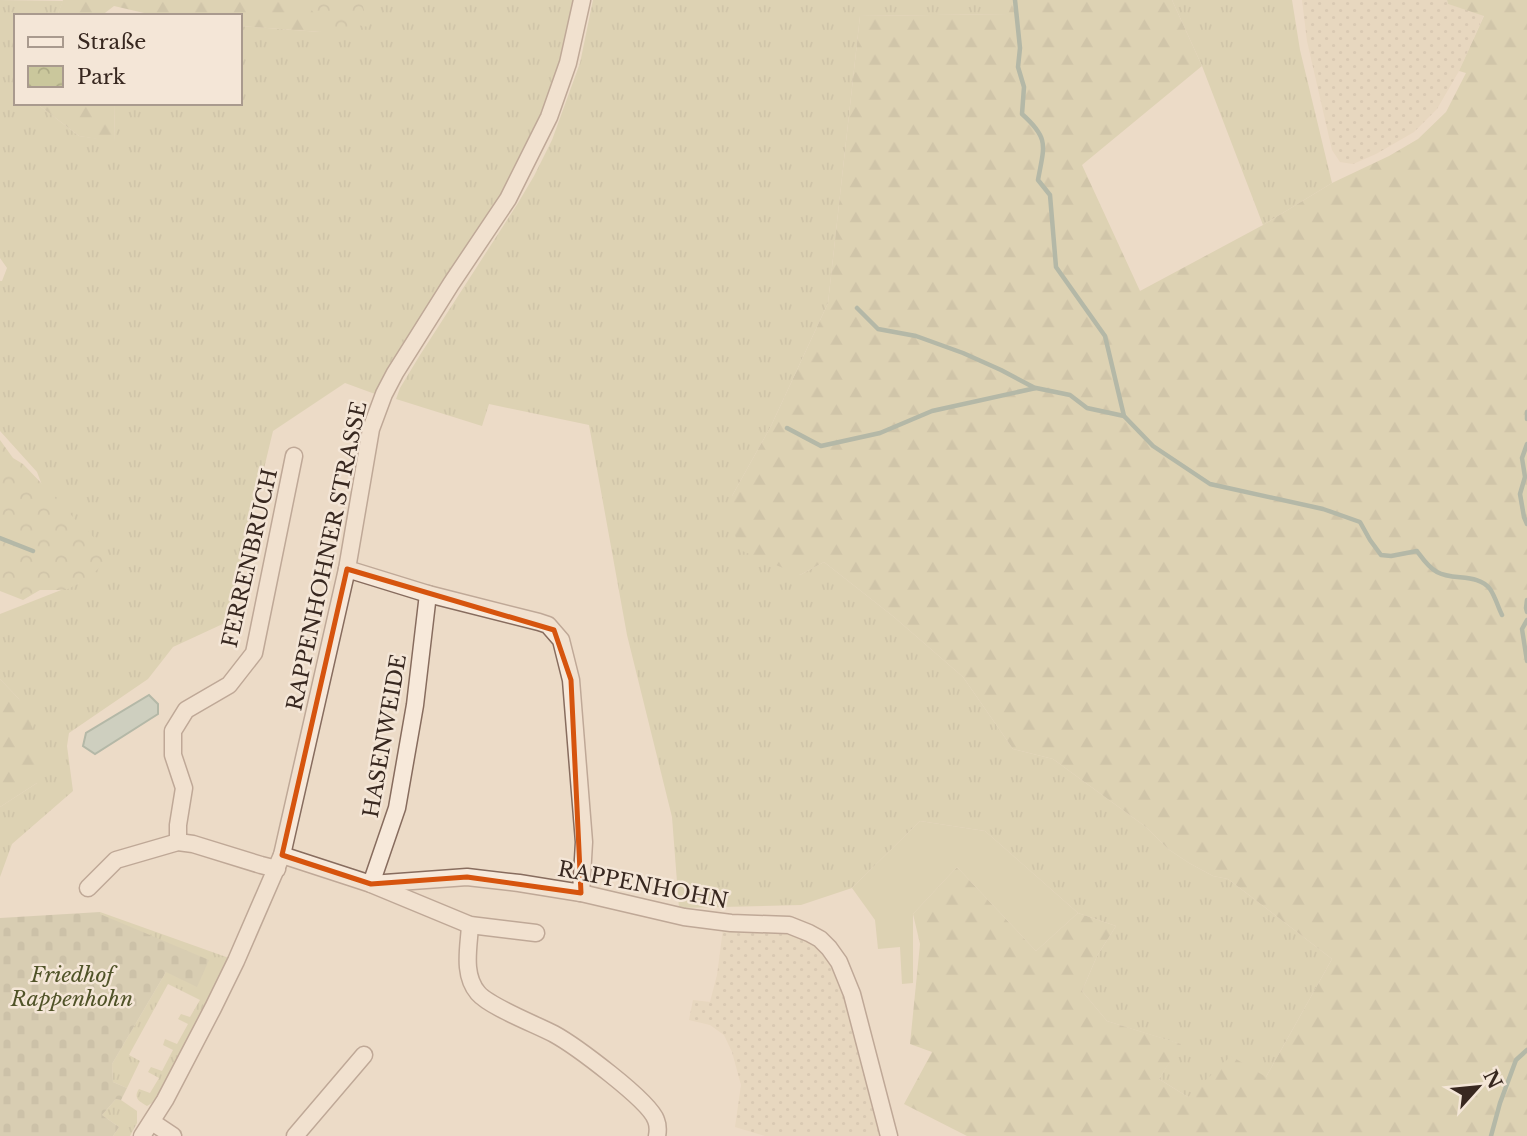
<svg xmlns="http://www.w3.org/2000/svg" width="1527" height="1136" font-family="'Libre Baskerville',serif">
	<style>
		.farmland { fill: url(#farmland-dots) }
		.grass { fill: url(#grass-tufts) }
		.forest { fill: url(#forest-firs) }
		.cemetery { fill: url(#cemetery-stones) }
		.park { fill: url(#park-crowns) }
		.garden { fill: #cac79c }
		.water { fill: #a8c0b5; stroke: #6f8e81; stroke-width: 2 }
		.lines { fill: none; stroke-linecap: round; stroke-linejoin: round }
		.stream { stroke: #6f8e81; stroke-width: 4.5 }
		.street-casing { stroke: #876c5e; stroke-width: 19 }
		.street { stroke: #f7e9da; stroke-width: 16 }
		.marked { fill: none; stroke: #d6540e; stroke-width: 5; stroke-linejoin: round }
		.labels { text-anchor: middle; stroke-width: 5; stroke-linejoin: round; paint-order: stroke }
		.street-label { font-size: 21px; fill: #382820; stroke: #f4e6d7 }
		.park-label { font-size: 21px; font-style: italic; fill: #505328; stroke: #f4e6d7 }
	</style>
	<defs>
		<pattern id="farmland-dots" width="8" height="8" patternUnits="userSpaceOnUse" patternTransform="scale(1.75)"><rect width="8" height="8" fill="#e1d2b5"/><path d="M2 2h.1M6 6h.1" fill="none" stroke="#c2b49b" stroke-width="1.8" stroke-linecap="round"/></pattern>
		<pattern id="grass-tufts" width="24" height="20" patternUnits="userSpaceOnUse" patternTransform="scale(1.75)"><rect width="24" height="20" fill="#cac79c"/><path d="M3 7l-1-3M5 7V3M7 7l1-3M15 17l-1-3M17 17v-4M19 17l1-3" fill="none" stroke="#aeab86"/></pattern>
		<pattern id="forest-firs" width="22" height="20" patternUnits="userSpaceOnUse" patternTransform="scale(1.75)"><rect width="22" height="20" fill="#cac79c"/><path d="M5 1l3.5 6h-7zM16 11l3.5 6h-7z" fill="#aeab86"/></pattern>
		<pattern id="cemetery-stones" width="16" height="16" patternUnits="userSpaceOnUse" patternTransform="scale(1.75)"><rect width="16" height="16" fill="#bfbd9a"/><path d="M2 7V4a2 2 0 0 1 4 0v3zM10 15v-3a2 2 0 0 1 4 0v3z" fill="#a5a284"/></pattern>
		<pattern id="park-crowns" width="20" height="18" patternUnits="userSpaceOnUse" patternTransform="scale(1.75)"><rect width="20" height="18" fill="#cac79c"/><path d="M2 6a3 3 0 1 1 6 0M12 15a3 3 0 1 1 6 0" fill="none" stroke="#aeab86"/></pattern>
	</defs>
	<rect width="100%" height="100%" fill="#ecdbc7"/>
	<g class="farmland">
		<path d="M1302,0H1447L1448,4L1484,15L1459,71L1437,109L1414,132L1376,154L1353,164L1340,162L1332,150L1307,41Z"/>
		<path d="M723,929L789,932L806,939L821,949L833,963L847,1004L884,1136H765L735,1127L741,1085L732,1052L724,1035L710,1025L689,1020L693,1000L710,1002L717,975Z"/>
	</g>
	<g class="grass">
		<path d="M0,0L63,1L57,16H16V103H36L79,136L115,141L114,103H240V26L320,32L358,0H574L561,56L554,78L535,130L521,161L465,251L441,283L375,394L345,383L273,431L227,622L173,647L148,679L69,733L67,746L73,791L12,844L0,877V807L37,783L19,699L0,679V614L79,583L37,472L0,431V281H2L7,268L0,258Z"/>
		<path d="M593,0H1014L1009,14L860,16L828,303L771,426L732,496L800,575L824,562L894,617L963,677L1013,749L1053,759L1146,827L1168,849L1189,863L1213,876L1228,879L1332,959L1266,1077L1188,1097L1159,1079L1180,1044L1107,1021L1082,991L1097,956L1116,926L1078,913L985,831L920,821L852,888L801,905L679,908L672,817L627,635L589,425L489,404L482,426L396,399L400,388L420,355L518,203L534,176L552,140L580,63Z"/>
		<path d="M1172,0H1292L1300,50L1332,183L1263,225L1202,66Z"/>
		<path d="M100,912L229,958L181,1058L155,1101L147,1106C139,1101 133,1098 139,1089L150,1093L159,1078L148,1072L151,1067L162,1071L173,1050L163,1045L165,1039L177,1044L188,1024L178,1019L181,1014L190,1017L200,1000L168,984L129,1055L140,1061L127,1088L113,1082L112,1064L166,972L99,914Z"/>
		<path d="M116,1099L121,1100L137,1111V1123L130,1136H113L119,1127L102,1115Z"/>
	</g>
	<g class="forest">
		<path d="M63,0H358L348,27L320,32L240,26V16H157L114,6L101,16H57Z"/>
		<path d="M1014,0H1172L1202,66L1082,165L1140,291L1263,225L1332,183L1389,156L1418,139L1446,112L1466,73L1459,71L1484,16L1448,4L1447,0H1527V1136H967L904,1104L932,1052L910,1044L920,944L913,914L957,867L1036,951L1078,913L1116,926L1097,956L1082,991L1107,1021L1181,1044L1159,1079L1188,1097L1231,1056L1266,1077L1332,959L1228,879L1213,876L1189,863L1168,849L1146,827L1053,759L1013,749L963,677L894,617L824,562L800,575L740,550L733,529L732,496L771,426L828,303L860,16L1008,14Z"/>
		<path d="M36,103H114L115,142L79,136Z"/>
		<path d="M0,679L19,699L36,735L48,766L37,783L0,807Z"/>
	</g>
	<path class="cemetery" d="M100,912V914L209,960L197,987L166,972L112,1064L113,1082L127,1088L121,1100L116,1099L102,1115L119,1127L113,1136H0V918Z"/>
	<g class="park">
		<path d="M305,0H361L369,27L351,24L347,31L339,35L325,30Z"/>
		<path d="M0,440L13,458L23,464L66,509L79,524L90,533L102,548L103,555L108,560L87,579L66,590H40L23,600L0,591Z"/>
	</g>
	<path class="garden" d="M920,821L985,831L1078,913L1036,951L957,867L913,914V983L902,984L900,947L878,949L875,920L852,888Z"/>
	<path class="water" d="M149,695L158,704V714L95,754L83,746L86,733Z"/>
	<g class="lines">
		<g class="stream">
			<path d="M1015,0L1020,48L1018,67L1024,87L1022,114C1050,139 1044,146 1038,180L1050,195L1056,267L1105,336L1124,416L1153,446L1210,484L1323,509L1360,522L1370,540L1381,555L1391,556L1417,551C1423,559 1428,567 1437,572C1453,581 1478,573 1490,589C1495,596 1498,607 1502,615"/>
			<path d="M857,308L878,329L916,336L963,353L1001,370L1035,388"/>
			<path d="M1527,412V419"/>
			<path d="M787,428L821,446L880,433L932,411L1036,388L1070,395L1087,408L1124,416"/>
			<path d="M1527,444L1522,458L1525,477L1520,494L1524,517L1527,524"/>
			<path d="M0,538L33,551"/>
			<path d="M1527,600L1526,608L1527,612"/>
			<path d="M1527,620L1522,629L1527,661"/>
			<path d="M1491,1136L1500,1103L1516,1060L1527,1050"/>
		</g>
		<defs>
			<g id="street">
				<path d="M347,569L428,594L539,622L548,625L561,640L571,680L584,842L581,893"/>
				<path d="M428,594L415,705L397,808L371,884L470,925L536,933"/>
				<path d="M178,842V825L184,788L173,755V731L186,710L229,685L254,653L294,456"/>
				<path d="M282,855L371,884L467,877L519,883L581,893L684,917L731,923L789,925L809,933L820,939L829,948L839,962L852,994L889,1136"/>
				<path d="M88,888L116,860L178,842L193,844L261,865L277,869"/>
				<path d="M470,925C469,947 462,974 478,993C490,1007 535,1024 554,1034C574,1045 649,1100 656,1120C658,1125 658,1131 657,1136"/>
				<path d="M152,1122L173,1136"/>
				<path d="M142,1136L165,1100L213,1008L236,961L282,855L347,569L371,429L384,394L395,373L451,284L508,199L549,117L568,63L582,0"/>
				<path d="M295,1136L364,1055"/>
			</g>
		</defs>
		<use href="#street" class="street-casing"/>
		<use href="#street" class="street"/>
	</g>
	<path d="M0 0H1527V1136H0ZM347,569L554,630L571,680L581,893L467,877L371,884L282,855Z" fill="#ecdbc7" fill-opacity=".55" fill-rule="evenodd"/>
	<path class="marked" d="M347,569L554,630L571,680L581,893L467,877L371,884L282,855Z"/>
	<g class="labels">
		<g class="street-label">
			<text transform="translate(327 556) rotate(-78)" y="7">RAPPENHOHNER STRASSE</text>
			<text transform="translate(250 558) rotate(-77)" y="7">FERRENBRUCH</text>
			<text transform="translate(385 736) rotate(-80)" y="7">HASENWEIDE</text>
			<text transform="translate(643 885) rotate(11)" y="7">RAPPENHOHN</text>
		</g>
		<g class="park-label">
			<text x="72" y="982">Friedhof<tspan x="72" dy="24">Rappenhohn</tspan></text>
		</g>
	</g>
	<rect x="14" y="14" width="228" height="91" fill="#f4e6d7" stroke="#a99a8e" stroke-width="2"/>
	<rect x="28" y="37" width="35" height="10" fill="#f7e9da" stroke="#a99a8e" stroke-width="2"/>
	<text x="77" y="49" font-size="21" fill="#382820">Straße</text>
	<rect x="28" y="66" width="35" height="21" fill="url(#park-crowns)" stroke="#a99a8e" stroke-width="2"/>
	<text x="77" y="84" font-size="21" fill="#382820">Park</text>
	<g transform="translate(1478 1087) rotate(63)" stroke="#f4e6d7" stroke-width="5" paint-order="stroke">
	<path d="M0-5L12 26L0 18L-12 26Z" fill="#382820"/>
	<text y="-10" font-size="19" font-weight="bold" text-anchor="middle" fill="#382820">N</text>
	</g>
</svg>
